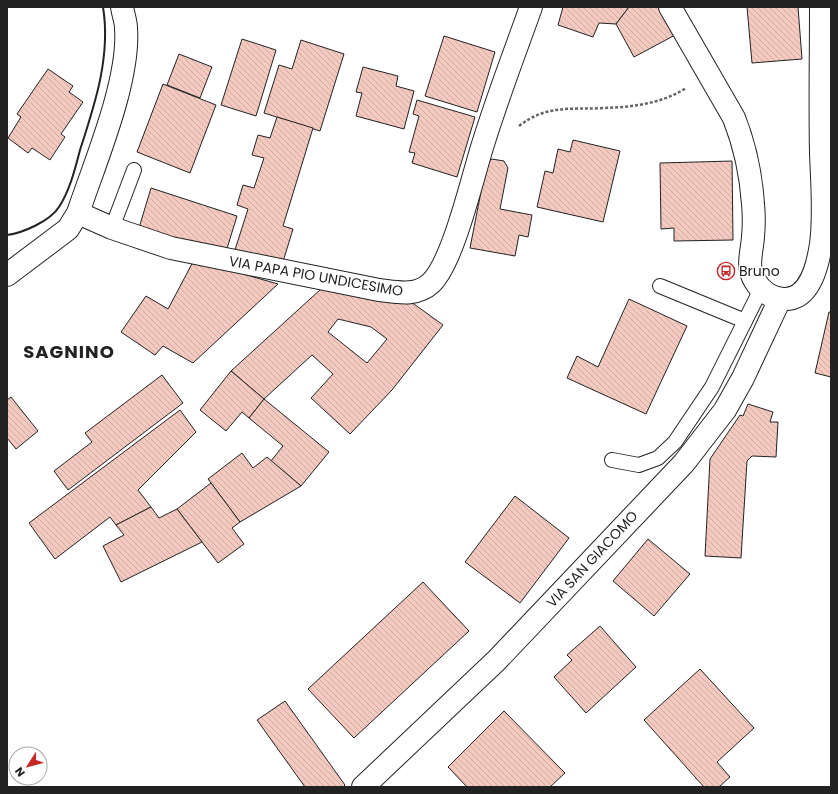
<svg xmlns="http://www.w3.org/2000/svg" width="838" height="794" font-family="Poppins,sans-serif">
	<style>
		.building { fill: url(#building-back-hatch); stroke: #222; fill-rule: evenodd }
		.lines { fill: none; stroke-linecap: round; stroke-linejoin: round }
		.service-casing { stroke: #222; stroke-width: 16 }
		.minor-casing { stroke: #222; stroke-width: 24 }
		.path { stroke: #646464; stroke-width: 2.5; stroke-dasharray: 3 2; stroke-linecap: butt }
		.service { stroke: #fff; stroke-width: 14 }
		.minor { stroke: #fff; stroke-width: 22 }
		.wall { stroke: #222; stroke-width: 2 }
		.labels { text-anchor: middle; stroke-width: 3; stroke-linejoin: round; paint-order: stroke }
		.poi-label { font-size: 14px; fill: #222; stroke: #fff; text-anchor: start }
		.street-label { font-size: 14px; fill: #222; stroke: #fff }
		.district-label { font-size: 18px; font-weight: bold; letter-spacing: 1px; fill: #222; stroke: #fff }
	</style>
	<defs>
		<pattern id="building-back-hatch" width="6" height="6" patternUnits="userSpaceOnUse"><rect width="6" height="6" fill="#f3c9c0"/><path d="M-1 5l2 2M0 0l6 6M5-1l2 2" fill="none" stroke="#d0aca5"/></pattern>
	</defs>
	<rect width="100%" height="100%" fill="#fff"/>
	<g class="building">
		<path d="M563,7H629L616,24L599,23L593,37L558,25Z"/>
		<path d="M629,7H663L677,34L634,57L616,24Z"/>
		<path d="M747,7H798L802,59L752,63Z"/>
		<path d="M444,36L495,52L477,112L425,96Z"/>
		<path d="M242,39L276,50L256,116L221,105Z"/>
		<path d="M301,40L344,54L320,131L264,113L279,65L292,69Z"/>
		<path d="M179,54L212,67L200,98L167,85Z"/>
		<path d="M363,67L398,76L396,86L414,91L404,129L356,116L362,93L356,92Z"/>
		<path d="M48,69L73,86L69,92L83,102L61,134L65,137L50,160L32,148L28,153L8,138L21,117L17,114Z"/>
		<path d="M163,84L216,105L190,173L137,152Z"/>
		<path d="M417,100L475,117L457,177L412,163L415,153L409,152L419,116L413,114Z"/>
		<path d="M277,117L313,128L283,226L293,229L282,265L233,256L248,209L237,205L243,185L254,188L264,158L252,155L258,135L270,138Z"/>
		<path d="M573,140L620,151L603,222L537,207L545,171L553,173L558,149L570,152Z"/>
		<path d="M492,159L504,161L508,168L500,209L532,215L528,237L519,235L515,256L470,248L485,171L489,161Z"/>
		<path d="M732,161L733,240L674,241V228L661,229L660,163Z"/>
		<path d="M151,188L237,216L225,255L139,228Z"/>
		<path d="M194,260L278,284L193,363L163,346L155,355L121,332L146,296L168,309Z"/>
		<path d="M321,289L407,299L443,325L392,390L350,434L311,398L333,374L312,355L264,399L231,371ZM338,319L371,327L387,339L367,363L328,332Z"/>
		<path d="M629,299L687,326L646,414L567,378L577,356L598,367Z"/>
		<path d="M829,312H831V377L815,373Z"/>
		<path d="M231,371L264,399L249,418L242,412L226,431L200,410Z"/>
		<path d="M162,375L183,403L68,490L54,471L92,442L85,433Z"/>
		<path d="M11,397L38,431L16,449L7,438V400Z"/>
		<path d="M264,399L329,452L301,486L271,461L283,446L249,418Z"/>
		<path d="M748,404L773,412L770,422H778L776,457L752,456L747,461L741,558L705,556L710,459L740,415L743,416Z"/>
		<path d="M180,410L196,432L138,490L151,507L116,525L110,517L55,559L29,523Z"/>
		<path d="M242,453L253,468L267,457L301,486L240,522L208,479Z"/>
		<path d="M211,483L240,522L232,528L244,544L218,563L177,509Z"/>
		<path d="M515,496L569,538L520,603L465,562Z"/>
		<path d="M151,507L159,518L177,509L202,542L121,582L103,546L124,535L116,525Z"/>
		<path d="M648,539L690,574L654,616L613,581Z"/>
		<path d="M423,582L469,631L354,738L308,689Z"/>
		<path d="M600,626L636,667L586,713L554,677L572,660L567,655Z"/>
		<path d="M700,669L754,728L717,762L730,777L719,787H704L644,720Z"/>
		<path d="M285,701L345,785L343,787H305L257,720Z"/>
		<path d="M504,711L565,773L550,787H467L448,767Z"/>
	</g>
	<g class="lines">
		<defs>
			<g id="service">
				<path d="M112,228L134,170"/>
				<path d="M660,286L745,321"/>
				<path d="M612,460L639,465L658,458L675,442L712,387L761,289"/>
			</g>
			<g id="minor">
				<path d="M670,7L734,118C745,146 751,174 753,204C754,214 754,226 753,237C752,252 746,267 755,281C761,291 772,299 784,299C810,300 818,264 821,244C825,214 822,183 821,153C820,104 821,56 821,7"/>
				<path d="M78,213L112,228L171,248L379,290C397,292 416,297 431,283C454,261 473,174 484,141C498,96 515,52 531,7"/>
				<path d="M7,275L68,229L78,213C95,162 130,81 126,28C126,21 123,14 122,7"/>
				<path d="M363,787L497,660L684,463L725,410L743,378L780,299"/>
			</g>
		</defs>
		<use href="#service" class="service-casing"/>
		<use href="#minor" class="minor-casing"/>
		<path class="path" d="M519,126C547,104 571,110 604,108C632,107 661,104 686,88"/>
		<use href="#service" class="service"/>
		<use href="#minor" class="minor"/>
		<path class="wall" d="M7,235C23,233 50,221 59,207C70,190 75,169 80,150C95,104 111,56 103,7"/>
	</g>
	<defs>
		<symbol id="bus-ring" viewBox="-11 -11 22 22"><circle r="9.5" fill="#fff" stroke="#c62828" stroke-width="1.5"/><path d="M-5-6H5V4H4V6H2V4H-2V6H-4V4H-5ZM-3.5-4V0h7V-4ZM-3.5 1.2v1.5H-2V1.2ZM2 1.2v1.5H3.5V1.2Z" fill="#c62828"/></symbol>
	</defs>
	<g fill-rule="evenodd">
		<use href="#bus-ring" x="716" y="261" width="20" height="20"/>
	</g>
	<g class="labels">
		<g class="poi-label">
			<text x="739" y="276">Bruno</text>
		</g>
		<g class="street-label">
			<text transform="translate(316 276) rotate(10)" y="5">VIA PAPA PIO UNDICESIMO</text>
			<text transform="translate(592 559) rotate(-47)" y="5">VIA SAN GIACOMO</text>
		</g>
		<g class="district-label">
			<text x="69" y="358">SAGNINO</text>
		</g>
	</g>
	<rect width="838" height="794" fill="none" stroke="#222222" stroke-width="16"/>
	<g transform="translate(28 766) rotate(234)"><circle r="19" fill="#ffffff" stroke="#a7a7a7"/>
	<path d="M0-3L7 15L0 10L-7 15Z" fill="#c62828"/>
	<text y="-6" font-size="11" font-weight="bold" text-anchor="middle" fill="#222222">N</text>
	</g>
</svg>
